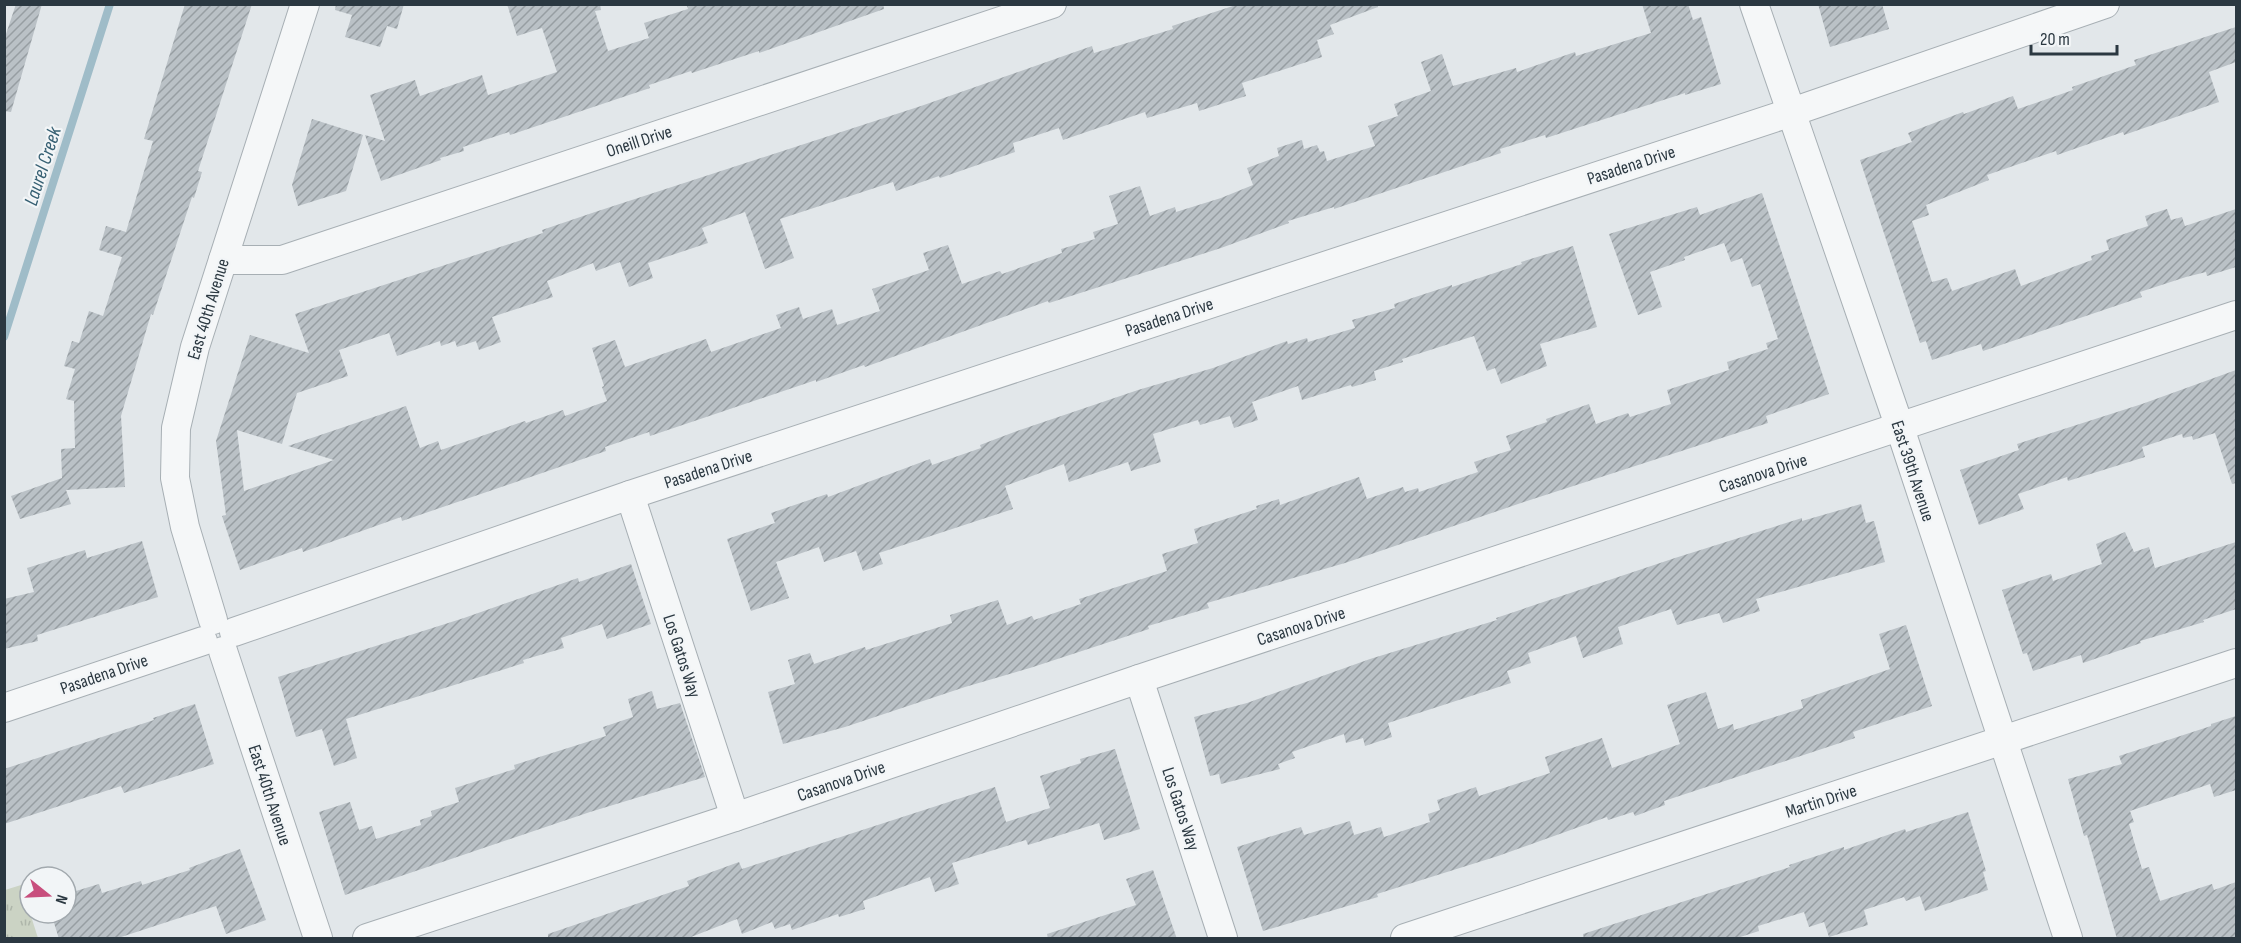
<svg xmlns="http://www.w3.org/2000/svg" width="2241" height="943" font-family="'Sofia Sans Condensed',sans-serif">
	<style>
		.park { fill: url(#park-tufts) }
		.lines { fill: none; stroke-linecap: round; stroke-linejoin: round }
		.stream { stroke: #9fbcc8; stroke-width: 8 }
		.building { fill: url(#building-hatch) }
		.minor-casing { stroke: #a7afb4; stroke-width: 30 }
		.minor { stroke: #f5f7f8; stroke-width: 28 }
		.labels { text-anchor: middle; stroke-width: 4.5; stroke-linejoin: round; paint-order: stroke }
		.street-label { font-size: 18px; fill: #2b3841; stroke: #f2f5f7 }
		.water-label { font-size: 20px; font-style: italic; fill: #376073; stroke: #f2f5f7 }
	</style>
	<defs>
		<pattern id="park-tufts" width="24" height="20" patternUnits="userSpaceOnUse" patternTransform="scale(1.5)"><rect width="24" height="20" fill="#cbd3c4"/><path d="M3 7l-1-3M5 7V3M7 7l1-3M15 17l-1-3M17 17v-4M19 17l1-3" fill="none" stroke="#aeb6aa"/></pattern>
		<pattern id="building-hatch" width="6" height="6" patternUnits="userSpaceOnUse" patternTransform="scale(1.5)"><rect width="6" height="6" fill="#bac1c6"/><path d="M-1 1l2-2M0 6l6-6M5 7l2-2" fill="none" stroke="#979ea2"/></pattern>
	</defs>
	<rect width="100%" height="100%" fill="#e2e7ea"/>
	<path class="park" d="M21,885L38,938H5V890Z"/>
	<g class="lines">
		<path class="stream" d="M4,337L110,4"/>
	</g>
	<g class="building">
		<path d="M16,4H42L11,112L4,111V40Z"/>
		<path d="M185,4H252L198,171L202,172L194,198L192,197L153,315L151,314L121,416L125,487L66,490L71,504L20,519L11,496L62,478L61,449L75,448L74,401L66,399L75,369L64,366L72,341L79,343L89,311L103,316L122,257L99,250L106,226L126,232L153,141L144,139Z"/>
		<path d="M336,4H404L397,29L387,26L380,47L345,37L352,15L335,10Z"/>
		<path d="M507,4H600L601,10L595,11L608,51L649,38L644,23L688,9L686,4H883L884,9L759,53V51L692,73L691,71L649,85L650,88L629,95L510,135L509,132L463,147L464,151L440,158L441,160L381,181L365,135L385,141L370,95L415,80L420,96L482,75L488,95L557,72L542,28L517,36Z"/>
		<path d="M1239,4H1378V7L1330,25L1334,34L1317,40L1322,57L1242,83L1246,96L1199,111L1197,103L1147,118L1145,112L1063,140L1059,128L1013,143L1015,152L940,178L939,176L896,191L893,182L780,219L794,258L765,269L745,212L702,228L708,243L648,263L653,278L629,287L620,262L596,271L593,263L547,281L553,297L492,317L501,342L479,350L476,341L457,347L455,341L441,346L440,341L397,356L389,333L339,350L348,376L297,393L282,444L237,430L244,491L334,460L288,446L406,406L420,448L438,441L441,450L525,421L526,423L563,410L565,416L607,401L602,387L604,386L592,348L615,340L625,367L706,339L711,352L781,328L776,315L799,307L803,319L832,309L837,325L880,311L872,289L929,270L923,253L948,245L962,284L1000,271L1002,274L1062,253L1061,249L1095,239L1093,232L1118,224L1109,196L1140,186L1150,216L1175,207L1176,212L1221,198L1253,185L1247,168L1279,156L1277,148L1302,140L1304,149L1317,145L1320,152L1324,151L1327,161L1375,146L1368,126L1398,116L1394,104L1431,91L1421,62L1442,54L1453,86L1516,68L1517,72L1575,52L1576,56L1651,33L1642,4H1688L1693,20L1701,17L1721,84L1685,95V93L1546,138L1545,135L1500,149L1501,153L1334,209V207L1288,221L1289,223L1221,248L1049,303L1048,301L865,367L864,365L816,382V380L650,436L649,432L605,447L606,451L402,521L401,517L303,552L302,548L240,570L222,516L226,515L216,441L250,335L309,353L295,314L543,233L542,230L595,212L921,106L1092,46L1094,53L1173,29L1172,26Z"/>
		<path d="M1818,4H1882L1889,29L1830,47Z"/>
		<path d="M2236,27V62L2209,72L2219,102L2124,135L2123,132L2057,155L2056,151L1987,175L1989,180L1926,205L1929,215L1912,221L1932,282L1947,278L1952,291L2015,269L2021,286L2092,260L2091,256L2109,250L2106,240L2148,226L2145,216L2167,209L2171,220L2182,217L2185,226L2236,209V267L2207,276L2206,272L2186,277L2140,292L2142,297L1983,351L1981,344L1932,360L1926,341L1920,343L1860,160L1912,142L1908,133L1963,112L1964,114L2013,96L2018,109L2073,90L2072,87L2136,65L2134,60Z"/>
		<path d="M312,119L363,135L346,191L298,206L292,185Z"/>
		<path d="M1762,193L1829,394L1766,416L1768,423L1527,501L1345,563L1207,603L1209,608L1148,626L1149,629L1030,668L965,687L845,727L783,744L768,692L795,684L788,660L810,653L814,664L865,647L866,650L952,623L950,615L998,600L1007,625L1032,616L1034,620L1081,604L1079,599L1167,571L1162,554L1198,543L1194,529L1257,509L1256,506L1279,499L1280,505L1359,477L1367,499L1403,487L1405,492L1418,488L1419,492L1478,472L1474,462L1511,450L1506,436L1547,422L1546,419L1589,404L1596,424L1628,413L1630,417L1671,404L1667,390L1729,370L1727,362L1768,349L1766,343L1778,339L1760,284L1752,287L1742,258L1731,262L1724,243L1684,257L1685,260L1650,272L1662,307L1638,315L1609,234L1697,207L1700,215Z"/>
		<path d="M1573,246L1597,327L1540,344L1547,366L1501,384L1495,368L1487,371L1474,336L1402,359L1403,362L1374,371L1376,380L1352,387L1351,385L1302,400L1298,386L1252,402L1258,420L1234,428L1230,416L1200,425L1198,420L1153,434L1161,462L1131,471L1128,462L1069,482L1064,464L1005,486L1013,509L879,553L883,564L863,571L856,551L824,562L819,547L776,562L789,598L751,611L727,539L775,523L771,513L827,494L828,497L930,459L932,465L981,448L980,445L1017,431L1138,390L1213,368L1287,341L1288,344L1307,338L1308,342L1355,328L1352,320L1395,308L1394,304L1452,285V287L1522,264L1521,262Z"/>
		<path d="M2236,370V483L2232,484L2215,433L2193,440L2192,436L2183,438L2182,434L2142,447L2145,457L2068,481L2067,477L2018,494L2024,509L1979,525L1960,470L2019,450L2017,444L2142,404Z"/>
		<path d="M1861,504L1866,523L1874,521L1885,562L1756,599L1760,611L1723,623L1719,613L1677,625L1671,609L1618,627L1623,644L1583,658L1576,636L1528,653L1531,663L1507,671L1511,683L1388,723L1392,737L1365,746L1363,738L1346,743L1344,734L1292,752L1295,758L1278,764L1280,769L1221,784L1219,774L1210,776L1194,717L1247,703L1370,659L1497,620L1496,618L1675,558L1802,518V521Z"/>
		<path d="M2125,532L2134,552L2149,547L2155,568L2236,542V609L2203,620L2204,622L2140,641L2141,643L2083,663L2081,655L2033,671L2027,653L2023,654L2002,590L2051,574L2053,581L2102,564L2096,544Z"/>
		<path d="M142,541L158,597L37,635L38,641L4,649V599L34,592L27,568L85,550L87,558Z"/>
		<path d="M631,564L651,624L607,639L602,624L561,638L564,648L523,660L524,663L346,719L357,758L334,766L322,729L296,737L278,677L464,618L578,578L579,582Z"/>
		<path d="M1906,625L1932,706L1853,732L1855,738L1664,801L1665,805L1635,816L1633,812L1608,820L1607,817L1498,856L1377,894L1378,897L1263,931L1237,847L1301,827L1304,835L1350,821L1354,835L1381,827L1384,837L1430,822L1428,814L1440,810L1437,800L1476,787L1479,796L1550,773L1545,757L1602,738L1612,768L1680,744L1667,705L1706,692L1718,729L1733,724L1734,730L1803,708L1801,700L1890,669L1879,634Z"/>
		<path d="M652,691L657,709L680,703L705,777L590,812L345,895L319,812L350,802L359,830L372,826L376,839L421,825L420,820L432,816L431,811L459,802L455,788L515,769L514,765L606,736L603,727L633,717L628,699Z"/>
		<path d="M195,704L214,764L124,793L121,786L4,824V769L154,720L153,718Z"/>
		<path d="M2236,716V790L2214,797L2210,784L2130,811L2134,822L2129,824L2142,869L2149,867L2160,901L2212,884L2214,890L2236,882V939H2117L2087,835L2084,836L2068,779L2122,764L2119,756L2211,726V724Z"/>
		<path d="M1115,749L1140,829L1104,840L1099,823L1028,845L1026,840L952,863L959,884L935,892L930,877L863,901L865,909L839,917L838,914L792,930L790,924L775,929L772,922L742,934L737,919L686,939H548V934L689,886L687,881L739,862L742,869L995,787L1006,822L1050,808L1040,776L1081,763L1080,759Z"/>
		<path d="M1968,812L1986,871L1983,872L1988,890L1925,911L1920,896L1906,901L1904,897L1864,910L1868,925L1829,937L1824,922L1809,927L1804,912L1758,926L1759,931L1734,939H1584L1583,934L1790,867L1789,865L1844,847V850L1905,829L1906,832Z"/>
		<path d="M240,849L266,920L226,934L216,906L115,939H59L51,913H66V894L99,884L102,893L141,881L142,885L190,870L189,868Z"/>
		<path d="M1153,870L1177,939H1048L1047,934L1136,905L1126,879Z"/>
	</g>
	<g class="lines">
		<defs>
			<g id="minor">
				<path d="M1754,4L1900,428L2068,938"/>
				<path d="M223,260H282L1052,4"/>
				<path d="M630,495L735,817"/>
				<path d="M213,620L185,527L175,478L176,428L195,347L305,4"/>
				<path d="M234,632L630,495L1792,112L2105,4"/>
				<path d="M223,651L318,938"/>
				<path d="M1139,679L1223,938"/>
				<path d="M4,708L203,641"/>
				<path d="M367,938L735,817L1139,679L2236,315"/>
				<path d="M1405,938L2236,663"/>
			</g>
		</defs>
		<use href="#minor" class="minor-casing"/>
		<use href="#minor" class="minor"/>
	</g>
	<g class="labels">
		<g class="street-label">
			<text transform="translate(639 141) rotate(-18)" y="6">Oneill Drive</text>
			<text transform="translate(1631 165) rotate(-18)" y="6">Pasadena Drive</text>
			<text transform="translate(208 309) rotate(-73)" y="6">East 40th Avenue</text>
			<text transform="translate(1169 317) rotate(-18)" y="6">Pasadena Drive</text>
			<text transform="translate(708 469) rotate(-18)" y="6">Pasadena Drive</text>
			<text transform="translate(1913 471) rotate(72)" y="6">East 39th Avenue</text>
			<text transform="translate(1763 473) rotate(-18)" y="6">Casanova Drive</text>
			<text transform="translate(1301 626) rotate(-18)" y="6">Casanova Drive</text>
			<text transform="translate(682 656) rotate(72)" y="6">Los Gatos Way</text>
			<text transform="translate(104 674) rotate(-19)" y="6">Pasadena Drive</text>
			<text transform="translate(841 781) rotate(-19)" y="6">Casanova Drive</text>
			<text transform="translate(270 795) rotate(72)" y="6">East 40th Avenue</text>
			<text transform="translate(1821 801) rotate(-18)" y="6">Martin Drive</text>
			<text transform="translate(1181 809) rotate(72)" y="6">Los Gatos Way</text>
		</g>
		<g class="water-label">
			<text transform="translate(42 166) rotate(-72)" y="7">Laurel Creek</text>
		</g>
	</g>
	<rect width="2241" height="943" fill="none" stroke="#2b3841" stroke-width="12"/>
	<g transform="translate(48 895) rotate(108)"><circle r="28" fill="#f2f5f7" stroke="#a2a9ae" stroke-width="1.5"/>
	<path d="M0-4.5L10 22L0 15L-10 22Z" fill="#c84e7d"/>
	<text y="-9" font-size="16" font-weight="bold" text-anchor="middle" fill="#2b3841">N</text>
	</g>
	<path d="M2031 45v9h86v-9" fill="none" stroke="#2b3841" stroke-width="3"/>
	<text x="2040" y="45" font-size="18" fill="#2b3841" stroke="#f2f5f7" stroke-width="4.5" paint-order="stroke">20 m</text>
</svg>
